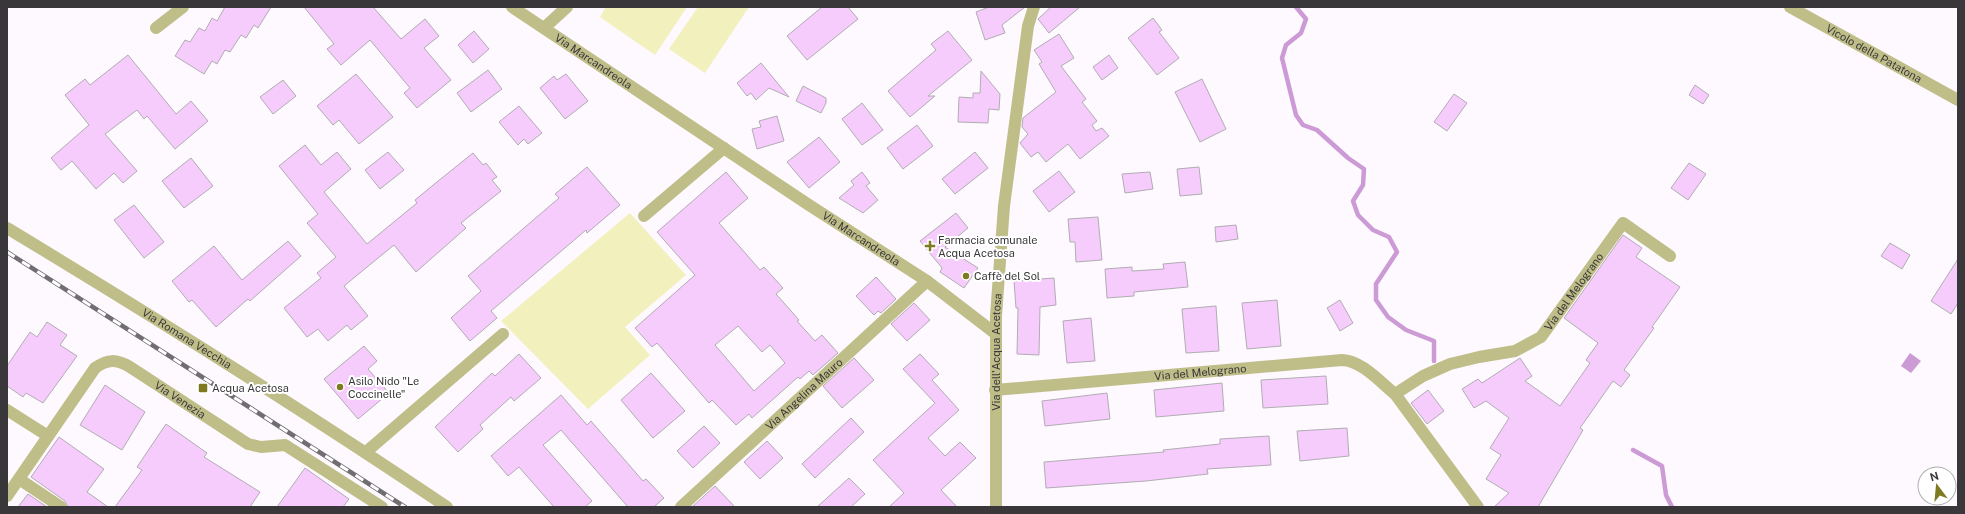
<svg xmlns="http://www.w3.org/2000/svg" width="1965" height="514" font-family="'Public Sans',sans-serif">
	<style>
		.green { fill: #f2f0bc }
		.water { fill: #cc9ad5 }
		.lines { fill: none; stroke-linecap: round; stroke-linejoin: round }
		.stream { stroke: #cc9ad5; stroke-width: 4.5 }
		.building { fill: #f5ccfc; stroke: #b2acb3; fill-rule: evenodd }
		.minor { stroke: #bfbe88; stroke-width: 12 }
		.rail-casing { stroke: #706e71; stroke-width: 4.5 }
		.rail { stroke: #fff; stroke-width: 3; stroke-dasharray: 9; stroke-linecap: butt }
		.poi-dot { fill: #7e7a20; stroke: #fff; stroke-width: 1.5 }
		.labels { text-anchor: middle; stroke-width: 4; stroke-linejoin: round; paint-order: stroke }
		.street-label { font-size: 11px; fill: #39373a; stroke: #fff }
		.poi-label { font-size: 11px; fill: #39373a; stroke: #fff; text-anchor: start }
	</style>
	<rect width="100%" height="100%" fill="#fef9ff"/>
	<g class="green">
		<path d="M606,7H687L655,55L600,17Z"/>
		<path d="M698,7H749L705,73L669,49Z"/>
		<path d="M630,213L686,275L625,327L650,355L588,409L501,321Z"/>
	</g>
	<path class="water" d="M1910,353L1921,361L1911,373L1901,366Z"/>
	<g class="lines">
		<g class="stream">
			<path d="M1296,7L1306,19L1301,33L1286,45L1282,58L1296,115L1303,125L1317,130L1348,158L1364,169L1363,185L1353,201L1358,215L1373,230L1389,237L1397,252L1376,284V300L1388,317L1406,330L1434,341V361"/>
			<path d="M1633,450L1662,466L1666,495L1672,507"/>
		</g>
	</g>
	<g class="building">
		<path d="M225,7H271L258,28L254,25L246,38L241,35L230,52L225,50L217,64L212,61L204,74L175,56L185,40L190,42L199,28L205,31L212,18L217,21Z"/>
		<path d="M304,7H373L401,39L425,19L439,36L424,48L451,80L417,108L404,93L410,88L370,40L341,65L327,49L334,44Z"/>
		<path d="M822,7H848L858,19L807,60L787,36Z"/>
		<path d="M989,7H1025L1002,25L1005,33L985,40L976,12Z"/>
		<path d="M1051,7H1080L1049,33L1038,19Z"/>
		<path d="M1153,18L1162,30L1159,32L1179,58L1157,75L1128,38Z"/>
		<path d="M474,31L489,49L473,63L458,45Z"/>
		<path d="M948,31L972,60L928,96H935L910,117L888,91L936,50L931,44Z"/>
		<path d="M1059,34L1074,58L1061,66L1086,99L1082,102L1097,121L1092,125L1096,131L1102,128L1109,136L1080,159L1068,144L1046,162L1038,152L1031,157L1020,143L1028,134L1022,127L1023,118L1056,92L1039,64L1042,62L1034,50Z"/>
		<path d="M128,55L176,114L191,101L208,121L175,149L147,116L144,119L137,110L105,134L137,171L123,183L114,173L96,189L72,161L61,170L51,158L89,125L65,95L85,79L90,85Z"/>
		<path d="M1109,55L1118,68L1102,80L1093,67Z"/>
		<path d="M761,63L789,97L769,88L756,100L751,93L747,96L737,83Z"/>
		<path d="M488,70L502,89L471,112L457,93Z"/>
		<path d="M981,71L1000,94L999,110L989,109L988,123L958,122L959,97L973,98V93H980Z"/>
		<path d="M356,74L393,117L359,144L339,120L333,125L317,106Z"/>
		<path d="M566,74L588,101L565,119L540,88L554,76L557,80Z"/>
		<path d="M1202,79L1226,129L1200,142L1175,92Z"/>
		<path d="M283,80L296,96L273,114L260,97Z"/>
		<path d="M1695,85L1709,95L1703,104L1689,95Z"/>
		<path d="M803,86L826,98V103L821,113L796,101Z"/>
		<path d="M1454,94L1467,103L1447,131L1434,122Z"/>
		<path d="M862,103L883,130L862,145L842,119Z"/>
		<path d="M519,106L542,133L528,144L524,139L518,145L499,122Z"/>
		<path d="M777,116L784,141L757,149L752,129L761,127L759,121Z"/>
		<path d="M917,125L933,146L903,169L887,148Z"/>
		<path d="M819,137L840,162L809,188L787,162Z"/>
		<path d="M305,145L321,165L337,152L351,169L324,192L367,244L417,203L415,200L432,186L473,153L483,165L486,163L497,177L492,180L501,191L461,223L466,228L416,272L394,245L344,286L368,316L351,330L347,325L328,341L318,329L307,337L284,308L321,278L317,273L336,257L307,223L318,214L279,166Z"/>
		<path d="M388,152L404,170L380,189L365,170Z"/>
		<path d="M975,152L988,168L955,194L942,179Z"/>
		<path d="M191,158L213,186L184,208L162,181Z"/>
		<path d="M1689,163L1706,174L1688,200L1671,188Z"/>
		<path d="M587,167L620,205L587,233L586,230L491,311L497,318L470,341L451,318L481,291L468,276L559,198L555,194Z"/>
		<path d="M1199,167L1202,194L1180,196L1177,169Z"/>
		<path d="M1059,171L1075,192L1049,212L1033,191Z"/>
		<path d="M726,172L748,198L719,223L760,270L764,267L783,288L776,294L799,320L797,321L815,341L822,335L838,353L813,375L809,371L800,379L798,377L752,418L749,414L736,425L712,400L709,403L657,343L652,347L635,328L695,275L657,232ZM738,326L762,352L770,345L785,363L754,391L715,345Z"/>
		<path d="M862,172L870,183L866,186L878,200L863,213L839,198L854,185L851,181Z"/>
		<path d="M1150,172L1153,189L1125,193L1122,174Z"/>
		<path d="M134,205L164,242L144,258L114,220Z"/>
		<path d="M956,213L968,228L945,247L978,268L964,288L940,272L942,268L920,241Z"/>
		<path d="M1098,217L1102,260L1076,262L1075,242H1070L1068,219Z"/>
		<path d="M1236,225L1238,239L1216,242L1215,227Z"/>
		<path d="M1623,235L1642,248L1636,257L1680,287L1652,327L1654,328L1624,370L1630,375L1621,387L1613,381L1580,428L1583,430L1538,507H1494L1509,493L1486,479L1501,455L1490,448L1509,418L1486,401L1474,408L1462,389L1478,379L1482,383L1520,358L1532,376L1525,381L1560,406L1590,363L1586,360L1598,343L1564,318Z"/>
		<path d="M288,241L301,256L250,301L248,299L216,327L192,300L189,302L172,281L214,246L242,280Z"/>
		<path d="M1890,243L1910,255L1902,269L1881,256Z"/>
		<path d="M1958,259V303L1951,314L1931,301Z"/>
		<path d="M1185,262L1188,287L1134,292V296L1107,298L1105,269L1132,267V271L1164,269L1163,264Z"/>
		<path d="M876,277L896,299L881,313L878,311L874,315L856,296Z"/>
		<path d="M1054,278L1056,305L1040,307L1039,355L1017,354L1018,308H1016L1014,281Z"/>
		<path d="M1277,300L1281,346L1247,349L1242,303Z"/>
		<path d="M1340,300L1353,323L1340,331L1327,308Z"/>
		<path d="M914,303L930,320L907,341L891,324Z"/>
		<path d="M1216,306L1219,351L1186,353L1182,309Z"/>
		<path d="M1091,318L1095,361L1067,363L1063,321Z"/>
		<path d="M47,322L67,335L60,345L77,356L43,403L26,393L23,397L7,386V366L30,332L37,337Z"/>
		<path d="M364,346L377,361L368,369L389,393L358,419L324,379Z"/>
		<path d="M519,354L541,378L514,401L511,397L480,425L483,429L458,452L435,427L492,373L495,376Z"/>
		<path d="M920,354L939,374L932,380L959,410L928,438L945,456L960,442L976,458L941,490L957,507H889L904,493L873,460L935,403L903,369Z"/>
		<path d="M854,358L874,380L842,408L823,386Z"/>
		<path d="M651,373L685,411L653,438L621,400Z"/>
		<path d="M1326,376L1328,404L1263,408L1261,380Z"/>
		<path d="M1222,383L1224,411L1156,417L1154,390Z"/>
		<path d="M105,385L145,412L122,450L80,425Z"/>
		<path d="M1428,390L1444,411L1427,424L1411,403Z"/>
		<path d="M1107,393L1110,419L1045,426L1042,401Z"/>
		<path d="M561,395L587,425L591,421L643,481L646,479L664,498L654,507H628L561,430L543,445L592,501L585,507H554L519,467L508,476L491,456Z"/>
		<path d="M851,418L864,432L815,478L802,464Z"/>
		<path d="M166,424L207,453L204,457L260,492L250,507H115L142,470L137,467Z"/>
		<path d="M704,426L720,443L693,468L677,451Z"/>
		<path d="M1347,428L1349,456L1300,461L1297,431Z"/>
		<path d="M1269,436L1271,465L1207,469L1208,474L1146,481L1046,488L1044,462L1164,452L1163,450L1220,444V439Z"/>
		<path d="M59,437L104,469L87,492L108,507H68L65,501L31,477Z"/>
		<path d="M767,441L783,458L760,479L744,462Z"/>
		<path d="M305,468L349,499L343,507H277Z"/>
		<path d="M849,478L865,494L851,507H817Z"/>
		<path d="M715,486L735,507H692Z"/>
		<path d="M28,494L47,507H18Z"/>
	</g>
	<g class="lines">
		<g class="minor">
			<path id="s1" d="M512,7L809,205L927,281L996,334"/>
			<path id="s2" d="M1790,7L1958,100"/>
			<path d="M156,28L183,7"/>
			<path d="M544,28L567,7"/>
			<path d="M644,216L724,148"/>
			<path id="s3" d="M7,228C156,318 303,410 447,507"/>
			<path id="s4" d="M995,390L1342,360C1362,361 1379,381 1395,394L1423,376L1450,364L1479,357L1515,351L1541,337L1623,223L1670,256"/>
			<path d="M1395,394L1478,507"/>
			<path d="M7,410L48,436"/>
			<path d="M366,452L503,334"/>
			<path d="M19,479L61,507"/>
			<path id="s5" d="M7,496L95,368C108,359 116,359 130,367L248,444L261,447L285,445L382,507"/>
			<path id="s6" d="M681,507L927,281"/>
			<path id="s7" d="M996,507V316L1004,206L1028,26L1034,7"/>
		</g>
		<defs>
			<path id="rail" d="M7,252L405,507"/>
		</defs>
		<use href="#rail" class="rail-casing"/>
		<use href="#rail" class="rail"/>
	</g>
	<g class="poi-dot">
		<path d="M928 240h4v4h4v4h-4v4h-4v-4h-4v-4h4z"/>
		<circle cx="966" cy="276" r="4"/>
		<circle cx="340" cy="387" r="4"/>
		<rect x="198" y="383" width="10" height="10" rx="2"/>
	</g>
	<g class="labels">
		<g class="street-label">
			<text dy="4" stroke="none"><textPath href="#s2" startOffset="96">Vicolo della Patatona</textPath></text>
			<text dy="4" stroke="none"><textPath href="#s1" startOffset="98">Via Marcandreola</textPath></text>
			<text dy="4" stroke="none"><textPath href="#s1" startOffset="419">Via Marcandreola</textPath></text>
			<text dy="4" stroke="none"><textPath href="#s4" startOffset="627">Via del Melograno</textPath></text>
			<text dy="4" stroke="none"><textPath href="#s3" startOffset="211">Via Romana Vecchia</textPath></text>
			<text dy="4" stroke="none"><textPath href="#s7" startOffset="155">Via dell'Acqua Acetosa</textPath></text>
			<text dy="4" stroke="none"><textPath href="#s4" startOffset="206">Via del Melograno</textPath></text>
			<text dy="4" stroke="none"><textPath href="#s6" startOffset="167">Via Angelina Mauro</textPath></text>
			<text dy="4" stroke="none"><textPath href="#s5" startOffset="253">Via Venezia</textPath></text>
		</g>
		<g class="poi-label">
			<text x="938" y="244">Farmacia comunale<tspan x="938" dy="13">Acqua Acetosa</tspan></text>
			<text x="974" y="280">Caffè del Sol</text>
			<text x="348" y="385">Asilo Nido "Le<tspan x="348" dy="13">Coccinelle"</tspan></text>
			<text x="212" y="392">Acqua Acetosa</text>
		</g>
	</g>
	<rect width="1965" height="514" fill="none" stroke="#39373a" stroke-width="16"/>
	<g transform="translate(1937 486) rotate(344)"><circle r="19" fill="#ffffff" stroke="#b0afb0"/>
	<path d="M0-3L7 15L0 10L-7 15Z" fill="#7e7a20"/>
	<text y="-6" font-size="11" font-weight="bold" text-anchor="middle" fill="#39373a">N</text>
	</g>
</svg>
